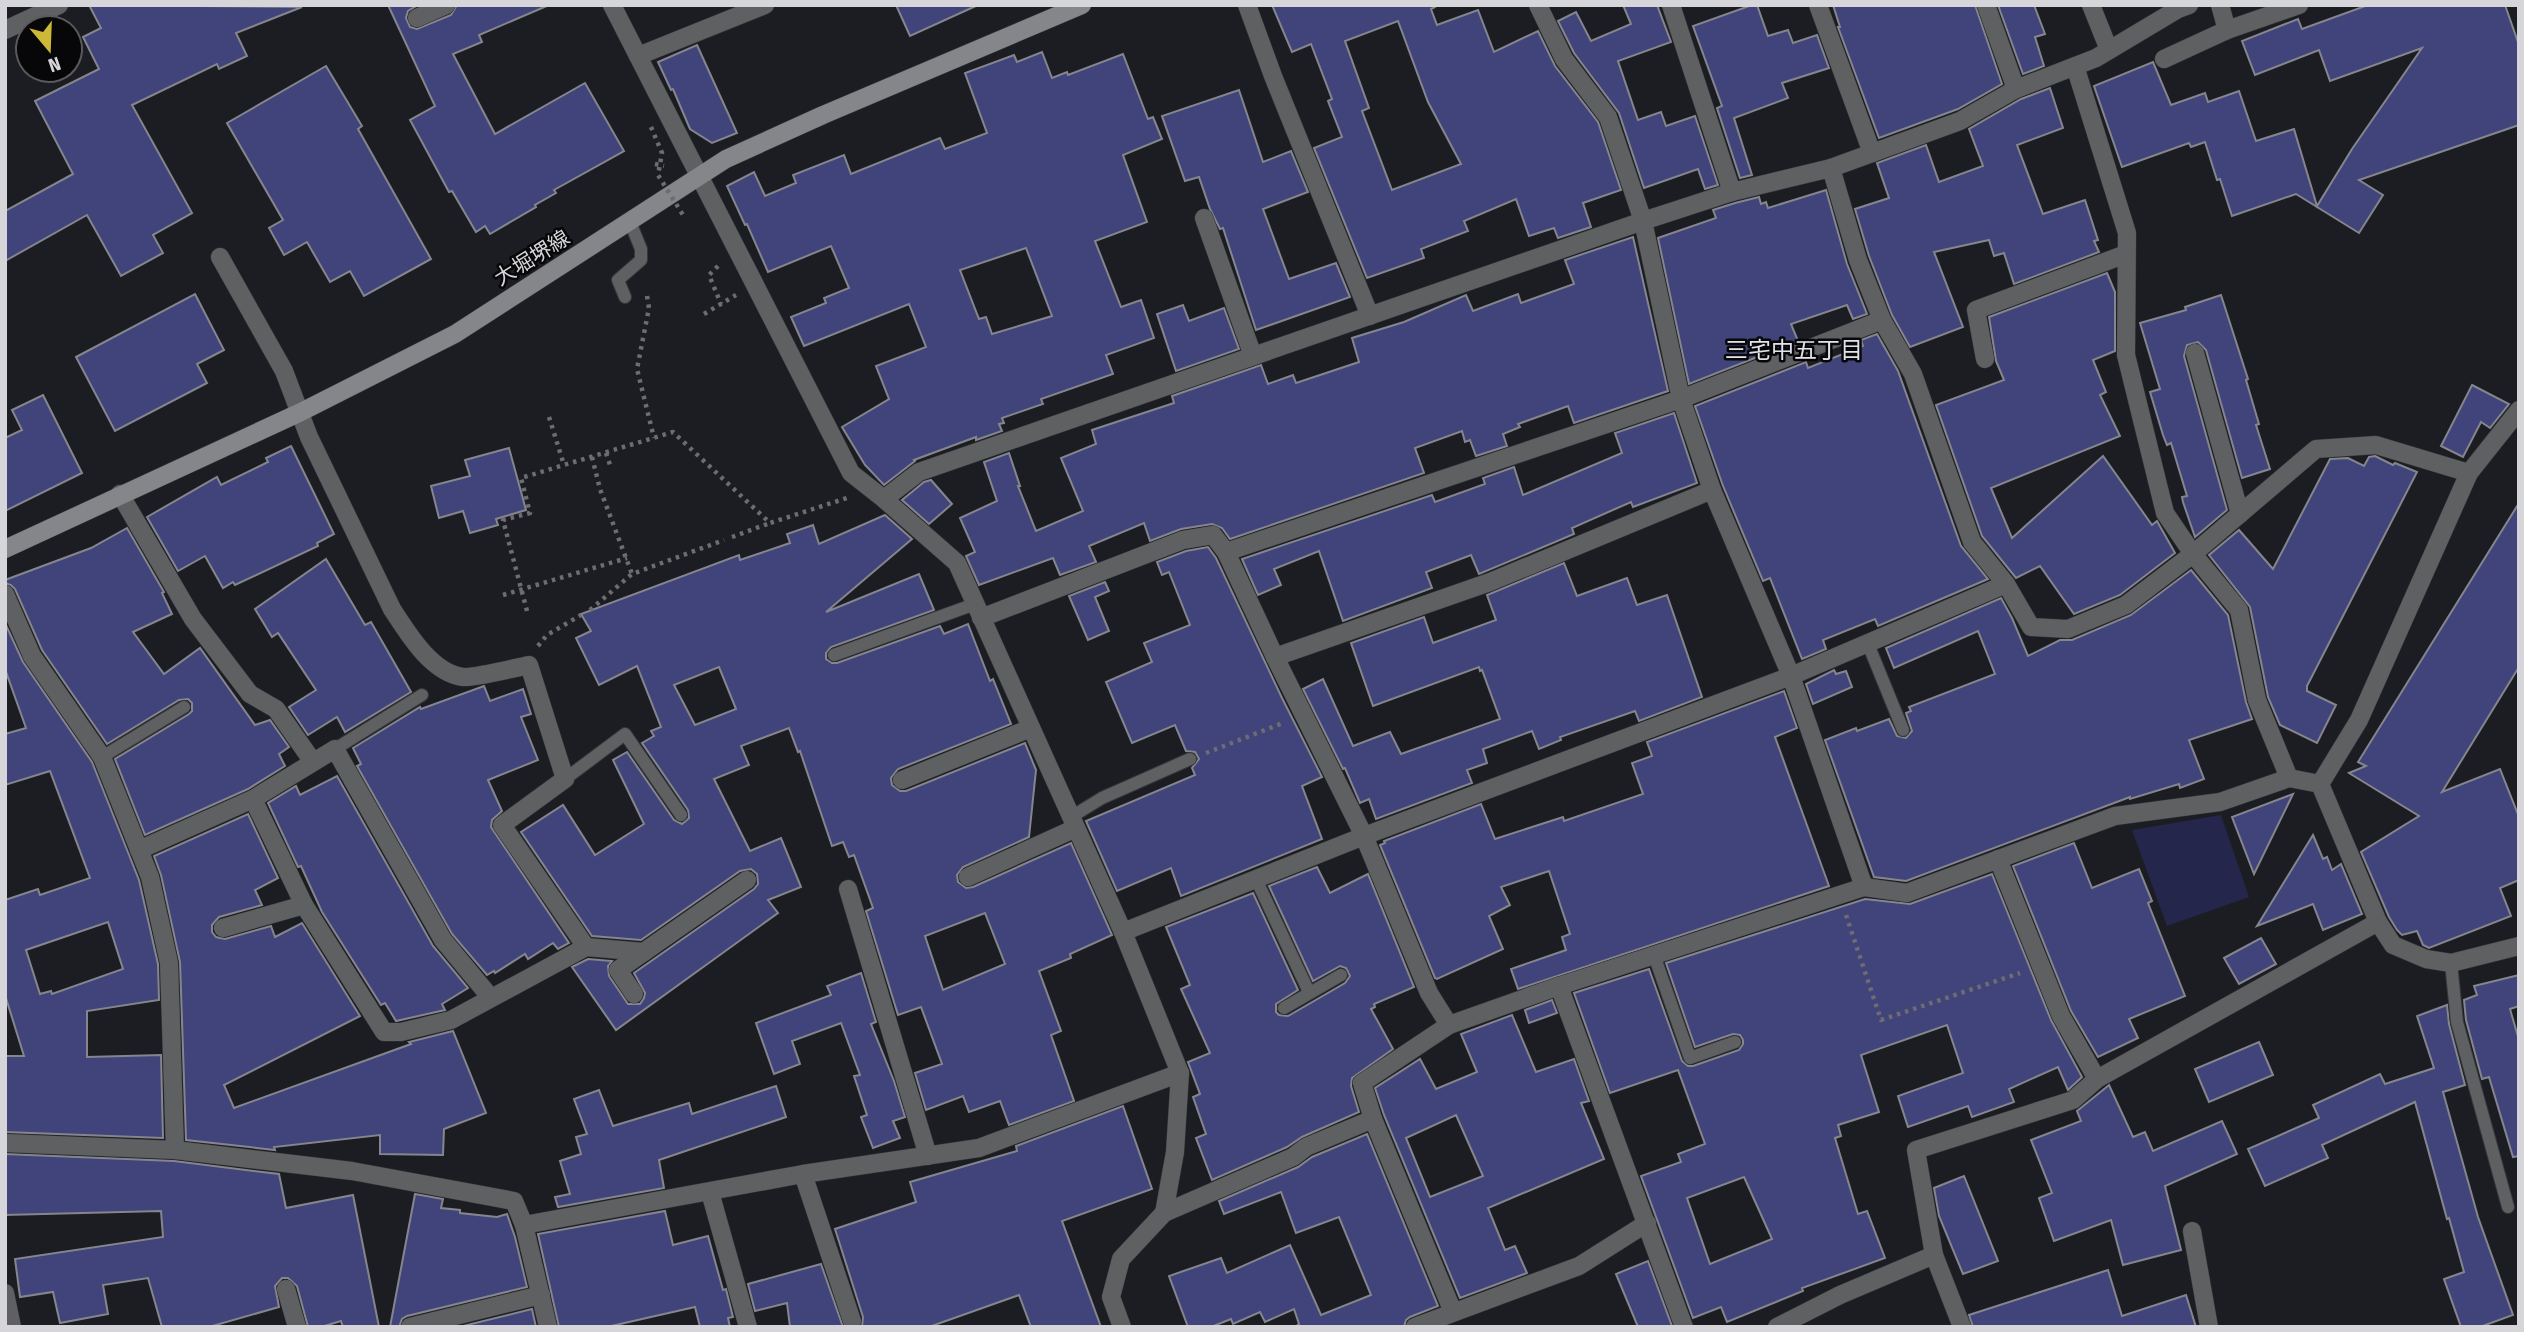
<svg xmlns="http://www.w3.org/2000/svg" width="2524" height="1332" font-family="'Fira Sans Condensed','Noto Sans JP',sans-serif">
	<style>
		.green { fill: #24264c }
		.building { fill: #41447a; stroke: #85868d; stroke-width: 2; fill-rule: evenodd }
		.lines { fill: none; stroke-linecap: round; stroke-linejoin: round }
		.lane-casing { stroke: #36373c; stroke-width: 14 }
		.street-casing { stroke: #36373c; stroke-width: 19 }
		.secondary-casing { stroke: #36373c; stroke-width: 19 }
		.path { stroke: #6c6c71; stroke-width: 4.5; stroke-dasharray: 3.5 5; stroke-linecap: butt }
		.lane { stroke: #5f6062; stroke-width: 12 }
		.street { stroke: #5f6062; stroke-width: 18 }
		.secondary { stroke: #85868a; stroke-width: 18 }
		.path-bridge { stroke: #6c6c71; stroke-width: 4.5; stroke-dasharray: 3.5 5; stroke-linecap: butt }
		.labels { text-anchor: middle; stroke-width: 5; stroke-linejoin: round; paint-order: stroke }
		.street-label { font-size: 21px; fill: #d6d6da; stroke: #070709 }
		.neighbourhood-label { font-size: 23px; fill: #e2e3ea; stroke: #070709 }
	</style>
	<rect width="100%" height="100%" fill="#1c1d22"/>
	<path class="green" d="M2221,815L2249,897L2167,926L2132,830Z"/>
	<g class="building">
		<path d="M89,5L302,7L236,33L247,56L219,69L217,64L132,105L192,213L153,235L163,253L121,276L87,215L5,261V211L73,174L35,101L99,69L83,37L101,28Z"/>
		<path d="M388,5H418L408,11L406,18L410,27L417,29L451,15L457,5H549L479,35L482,42L453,54L495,134L585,83L624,151L554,190L556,193L535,205L536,207L490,234L485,226L476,232L452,191L449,192L410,120L435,106Z"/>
		<path d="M896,5H978L910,36Z"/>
		<path d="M1272,5H1434L1435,7L1431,9L1437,25L1478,10L1494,52L1538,31L1555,66L1598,122L1621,190L1583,203L1591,227L1558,238L1554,228L1529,236L1516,199L1464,221L1468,231L1421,249L1424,258L1367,278L1314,148L1342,137L1328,101L1332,99L1311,44L1292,52ZM1398,21L1428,102L1461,164L1392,190L1362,111L1369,108L1345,41Z"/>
		<path d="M1623,5H1657L1671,42L1618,61L1638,120L1661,112L1666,126L1695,116L1718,185L1705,189L1698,169L1644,188L1619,113L1574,53L1558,21L1576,12L1591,41L1631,24Z"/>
		<path d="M1752,5H1757L1768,36L1788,30L1793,43L1817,35L1829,68L1782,83L1788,98L1734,118L1752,175L1740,178L1717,108L1722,106L1693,26Z"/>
		<path d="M1833,5H1975L2002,84L1958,109L1879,138L1838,27H1840Z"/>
		<path d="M1998,5H2034L2045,34L2035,37L2044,66L2023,74Z"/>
		<path d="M2368,5H2505L2519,45V125L2359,180L2383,195L2359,233L2296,194L2232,216L2220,179L2217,180L2205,142L2191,147L2189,143L2122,167L2094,86L2153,62L2171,105L2205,93L2208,102L2239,91L2256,141L2294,129L2317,206L2352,149L2422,48L2330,81L2319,50L2255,75L2242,41L2298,19L2302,29Z"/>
		<path d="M697,45L737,133L712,143L690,129L673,89L671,90L658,62Z"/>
		<path d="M1042,52L1052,78L1067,72L1068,75L1123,54L1148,119L1153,117L1162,139L1123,155L1147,222L1095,241L1121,307L1141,300L1154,338L1106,355L1113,374L1041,399L1043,404L1002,418L1004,423L999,424L1002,431L976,440V437L914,460L915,461L884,485L865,465L842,427L889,399L876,366L926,347L909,304L804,346L791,317L826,303L824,298L849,288L831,246L768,272L747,224L745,225L727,186L754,172L765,196L796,183L793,175L844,155L851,174L940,138L945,149L987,133L965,73L1014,55L1017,62ZM1026,248L1052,316L992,334L986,317L979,319L960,270Z"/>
		<path d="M326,66L362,126L358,129L431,259L364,296L350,271L330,282L307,242L284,255L269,228L283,220L227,123Z"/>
		<path d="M2050,88L2063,128L2017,145L2043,214L2085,200L2098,240L2094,241L2099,252L2014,284L2004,253L1994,256L1989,240L1934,252L1963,327L1910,347L1892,315L1869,256L1855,209L1889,198L1877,163L1926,145L1939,182L1983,166L1969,129L2021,99Z"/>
		<path d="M1239,90L1263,162L1291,151L1308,192L1263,209L1289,279L1336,263L1350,297L1256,330L1223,228L1220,229L1210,209L1199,177L1185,181L1162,116Z"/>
		<path d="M1826,190L1847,264L1867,314L1853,319L1847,305L1791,324L1798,341L1689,384L1658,238L1716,218L1713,210L1735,203L1759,197L1761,204L1766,202L1768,208Z"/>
		<path d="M1633,237L1668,391L1574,423L1568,406L1518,424L1520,427L1503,434L1507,446L1476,456L1470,440L1465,442L1462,431L1415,448L1424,473L1230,539L1222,528L1212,524L1181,529L1150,541L1144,523L1089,546L1096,562L1060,575L1053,558L979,585L966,556L975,552L960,518L997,501L984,462L1009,453L1020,486H1018L1036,531L1083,511L1061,458L1096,444L1092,430L1174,403L1172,396L1261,365L1268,384L1293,375L1296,383L1359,362L1352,338L1404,322L1466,295L1473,311L1518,294L1521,303L1574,284L1565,260Z"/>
		<path d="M2107,273L2115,292V351L2093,360L2106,392L2100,395L2120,436L1991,488L2012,538L2103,456L2152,525L2157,521L2175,553L2120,595L2074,614L2040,566L2016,578L1982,536L1936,405L2004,380L1996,361L1989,317Z"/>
		<path d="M195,294L224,350L197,364L207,383L115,431L76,357Z"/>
		<path d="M2221,295L2248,379L2246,380L2259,424L2256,425L2270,469L2242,478L2206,350L2198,342L2187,345L2184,356L2227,510L2195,537L2183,502L2182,497L2187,496L2171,443L2167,445L2163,435L2150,392L2160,389L2140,323L2186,310L2185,307Z"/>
		<path d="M1183,305L1189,321L1224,308L1239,349L1176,371L1157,314Z"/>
		<path d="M1877,334L1898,371L1961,546L1988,579L1878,626L1875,619L1823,640L1826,649L1802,659L1770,578L1763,581L1723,486L1695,406L1806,362L1808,368L1863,346L1861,340Z"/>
		<path d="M2472,385L2509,404L2490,428L2481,422L2463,457L2441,446Z"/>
		<path d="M43,395L82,473L5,511V438L22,430L12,410Z"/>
		<path d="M1674,413L1697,483L1633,507L1631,502L1572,528L1574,534L1479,574L1471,555L1426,572L1432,588L1343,621L1319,551L1274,569L1281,585L1258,595L1242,559L1432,495L1435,502L1485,484L1483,478L1514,467L1523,495L1622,453L1615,433Z"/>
		<path d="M291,446L334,534L317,543L318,546L235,585L233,582L223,588L205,556L178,571L147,517L217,477L221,485L268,462L266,458Z"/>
		<path d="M509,448L526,510L496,519L498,525L470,533L463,511L439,518L431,486L470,476L465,460Z"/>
		<path d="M2375,456L2393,465L2395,463L2417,472L2307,686V691L2336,705L2317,743L2280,725L2268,697L2250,607L2209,555L2239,530L2273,569L2330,459L2348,458L2364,466L2369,457Z"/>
		<path d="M931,480L952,504L929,524L902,500L924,482Z"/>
		<path d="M2519,503V667L2442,792L2500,769L2519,817V880L2500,888L2511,916L2429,948L2423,945L2417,931L2402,935L2397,930L2389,917L2361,852L2419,816L2349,773L2366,766L2358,762Z"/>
		<path d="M885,515L912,539L826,612L919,574L934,610L831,647L826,653V659L832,663H837L940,626L944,634L968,624L990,681L993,679L1011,724L898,769L891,778L892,785L900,791H906L1025,743L1036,770L1029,837L963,867L957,875L958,882L966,888L973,887L1071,843L1112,935L1070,954L1071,958L1039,971L1061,1031L1051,1035L1074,1101L1009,1125L1000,1101L969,1112L963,1096L926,1110L915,1073L942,1064L921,1007L898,1015L866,911L873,908L854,855L849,857L843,842L832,846L800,751L798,752L789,728L741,746L749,765L714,779L750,851L781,838L801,887L768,900L778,913L616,1030L572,967L588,959L612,961L608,966L609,976L628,1004H640L644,998L645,993L634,973L754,889L758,884L757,874L751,869L740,871L641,940L592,936L521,832L563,805L595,855L644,824L613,760L627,752L674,820L682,824L689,818L688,810L642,743L654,736L651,731L661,727L637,666L599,685L576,638L591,631L581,614L739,555L740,560L790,543L787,534L813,525L819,544ZM719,667L736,709L695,725L674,685ZM985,913L1005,964L943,990L925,936Z"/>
		<path d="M127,528L164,592L162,593L172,614L133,632L164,674L200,648L255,725L270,720L289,747L279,754L285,766L248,789L145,835L115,759L189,714L192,711V703L188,699L179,700L107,744L42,650L15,589L11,585L5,583V580L91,548Z"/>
		<path d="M1208,547L1216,558L1282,698L1322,777L1302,786L1322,839L1181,896L1171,868L1117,891L1086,821L1195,775L1192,768L1199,759L1195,752L1186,751L1175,725L1132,743L1106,682L1152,662L1144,643L1190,625L1169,572L1162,575L1157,562L1186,551Z"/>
		<path d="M326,559L365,625L371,622L411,692L345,732L337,717L308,735L289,707L316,690L278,633L272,637L255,609Z"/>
		<path d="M1564,563L1577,596L1627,578L1637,605L1667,595L1702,697L1639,721L1635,711L1560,737L1561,740L1539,749L1532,731L1483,749L1487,763L1467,770L1472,783L1376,819L1369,799L1360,803L1345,768L1343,769L1303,689L1323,679L1353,746L1390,732L1401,754L1500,719L1482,670L1480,671L1479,667L1373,706L1351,643L1424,617L1433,643L1496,620L1487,595Z"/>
		<path d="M2191,570L2228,615L2246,702L2252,719L2189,740L2204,779L2180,788L2179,784L2130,799V797L1906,881L1874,877L1825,740L1856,728L1857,731L1889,719L1897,736L1906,738L1912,731L1906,713L1911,711L1909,707L1995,674L1978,631L1894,668L1886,648L2001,598L2012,618L2028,656L2060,640H2072L2131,615Z"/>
		<path d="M1105,582L1109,591L1095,597L1109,631L1088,640L1069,596Z"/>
		<path d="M5,623L23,662L92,762L139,880L158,964L159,1000L87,1011V1057L161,1055L163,1138L5,1132V1056H24L5,995V900L38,889L40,895L90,878L50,771L5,785V734L26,728L5,669ZM108,922L123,969L52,994L51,991L40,994L26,950Z"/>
		<path d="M1834,670L1836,674L1846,671L1852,687L1813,704L1806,684Z"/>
		<path d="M484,686L490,701L523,689L531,714L521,717L538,760L488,780L502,811L492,820L491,827L569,943L558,949L553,943L528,959L525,954L495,973L494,971L487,975L452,934L357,766L361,764L353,748L420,707L421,709Z"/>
		<path d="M1784,691L1797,728L1775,737L1829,886L1518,989L1511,969L1566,950L1562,937L1570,934L1549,871L1501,887L1510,905L1489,916L1503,949L1437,979L1435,978L1380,845L1385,843L1384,841L1481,804L1495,839L1563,817L1564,821L1643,794L1632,763L1652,756L1647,742Z"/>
		<path d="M337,776L433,946L468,988L442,1004L445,1010L396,1021L385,1003L381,1005L322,912L301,866L298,867L268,803L296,786L300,795Z"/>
		<path d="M2293,794L2254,874L2232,817Z"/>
		<path d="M248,814L278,878L255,890L262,905L219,917L212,925V932L216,937L225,939L271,926L275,937L302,923L360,1016L224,1085L234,1108L411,1044L409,1042L453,1031L486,1113L444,1129L443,1155L380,1154V1135L274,1147L275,1150L186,1140L180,962L161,875L154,856Z"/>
		<path d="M2313,835L2323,859L2327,857L2332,870L2341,864L2362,914L2323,930L2313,904L2257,926Z"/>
		<path d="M2074,843L2092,888L2139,869L2152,901L2148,903L2185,996L2129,1019L2138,1038L2098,1057L2071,1011L2013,866Z"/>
		<path d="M1317,867L1330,893L1368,874L1414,987L1374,1004L1375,1007L1371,1009L1393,1049L1352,1078L1351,1086L1359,1112L1302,1137L1287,1147L1212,1180L1196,1138L1206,1134L1193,1097L1200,1094L1188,1062L1210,1053L1181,989L1190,985L1166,927L1253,893L1298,990L1276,1004V1012L1279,1015L1288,1016L1345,983L1350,976L1346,968L1340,966L1313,981L1269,886Z"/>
		<path d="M1992,874L2051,1020L2082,1077L2068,1090L2058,1067L2009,1089L2014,1102L1972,1117L1968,1106L1908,1127L1898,1096L1963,1073L1947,1025L1861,1055L1879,1112L1838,1125L1841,1136L1835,1138L1858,1214L1867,1211L1885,1258L1802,1288L1803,1291L1727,1322L1721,1307L1693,1318L1641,1176L1681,1162L1678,1154L1705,1144L1678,1070L1610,1093L1574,993L1649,969L1682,1061L1688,1066H1693L1739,1050L1743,1044V1040L1740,1035L1733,1034L1695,1047L1666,963L1865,899L1910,904ZM1744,1177L1772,1239L1710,1264L1687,1198Z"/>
		<path d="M2261,938L2276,964L2239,984L2224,958Z"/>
		<path d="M861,973L876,1022L871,1024L894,1081L905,1117L893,1121L900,1138L873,1148L861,1117L867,1115L854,1076L860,1075L841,1023L792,1041L800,1064L774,1074L756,1023L831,995L827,986Z"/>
		<path d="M2519,975V1006L2510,1009L2519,1040V1156L2513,1157L2489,1077L2482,1079L2466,1020L2464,1000L2477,995L2474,986Z"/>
		<path d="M1552,1000L1557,1013L1529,1023L1525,1010Z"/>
		<path d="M2447,1005L2449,1024L2465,1085L2443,1092L2478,1217L2513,1315L2480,1327H2461L2444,1279L2464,1272L2449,1218L2447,1219L2415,1102L2322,1145L2328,1158L2265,1186L2248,1149L2319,1118L2313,1105L2380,1074L2385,1084L2434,1068L2417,1016Z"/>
		<path d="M1512,1015L1536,1072L1574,1059L1589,1101L1581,1103L1604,1159L1488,1208L1505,1250L1515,1246L1527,1273L1460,1298L1384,1115L1375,1088L1420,1059L1436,1089L1477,1072L1461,1034ZM1456,1115L1483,1176L1430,1197L1406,1138Z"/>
		<path d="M2259,1042L2273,1075L2209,1102L2195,1069Z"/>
		<path d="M2109,1085L2133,1137L2145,1132L2153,1151L2222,1121L2237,1154L2165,1186L2181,1250L2123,1265L2111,1220L2054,1241L2039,1198L2052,1193L2031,1140L2081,1121L2077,1111Z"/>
		<path d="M776,1086L786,1117L659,1160L664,1188L558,1207L555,1197L570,1194L560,1161L581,1154L576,1137L587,1134L574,1099L599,1090L613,1126L689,1103L692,1114Z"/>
		<path d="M1123,1106L1152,1189L1062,1221L1101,1327H1031L1019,1295L929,1327H862L863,1317L835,1229L916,1202L910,1182L1017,1151L1016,1146Z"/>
		<path d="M1367,1134L1438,1306L1410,1317L1406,1320L1404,1327H1295L1299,1324L1294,1309L1265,1322L1260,1312L1233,1324L1231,1319L1211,1327H1188L1169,1276L1221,1258L1227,1273L1290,1245L1321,1315L1371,1295L1339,1217L1296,1233L1281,1192L1224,1214L1219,1201L1298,1167L1312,1157Z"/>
		<path d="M5,1154L174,1161L279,1174L286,1208L353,1195L379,1327H343L341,1321L321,1327H308L297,1286L288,1278H282L275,1286L279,1307L209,1327H162L148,1278L103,1285L108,1314L60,1323L53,1292L20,1297L15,1259L163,1237L161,1211L5,1215Z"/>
		<path d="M1964,1176L1998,1261L1963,1274L1939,1216L1934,1188Z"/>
		<path d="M415,1194L443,1199L441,1208L460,1210V1213L497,1217L507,1214L515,1237L527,1287L407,1316L402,1319L399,1327H390Z"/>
		<path d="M665,1211L673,1245L708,1236L723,1290L726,1289L733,1317L728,1318L730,1327H700L695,1307L607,1327H559L538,1234Z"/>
		<path d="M1648,1261L1672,1326L1671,1327H1638L1616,1274Z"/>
		<path d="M821,1264L843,1327H790L787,1303L755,1311L748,1284Z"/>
		<path d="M2108,1270L2122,1316L2186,1295L2196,1327H1973L1969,1315Z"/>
		<path d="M532,1309L536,1327H459Z"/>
	</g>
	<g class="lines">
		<defs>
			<g id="lane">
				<path d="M625,297L618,280L641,260V249L630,222"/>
				<path d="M1868,644L1903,730"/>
				<path d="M834,655L975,604"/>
				<path d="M335,749L422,695"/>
				<path d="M102,757L184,707"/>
				<path d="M565,779L625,734L681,815"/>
				<path d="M1071,817L1102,798L1190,759"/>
				<path d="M1256,879L1309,992"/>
				<path d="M1654,955L1690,1058L1735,1042"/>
				<path d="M2451,963L2457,1022L2508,1207"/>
				<path d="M1284,1008L1341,975"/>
			</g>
			<g id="street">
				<path d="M612,5L851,473L884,499L957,563L1123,932L1180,1073L1175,1152L1164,1213"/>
				<path d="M1247,5L1273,76L1370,316"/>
				<path d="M1538,5L1564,59L1608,117L1643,221L1681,399L1712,490L1791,676L1864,887"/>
				<path d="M1671,5L1732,192"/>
				<path d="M1818,5L1872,153"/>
				<path d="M1986,5L2016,89"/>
				<path d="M2091,5L2109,50"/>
				<path d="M2220,5L2227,30"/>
				<path d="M417,18L446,5"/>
				<path d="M5,30L59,5"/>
				<path d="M638,56L765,5"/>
				<path d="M2164,59L2227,30L2299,5"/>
				<path d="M2075,66L2127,233L2126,355L2165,513L2193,554L2239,610L2257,700L2289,778"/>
				<path d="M1831,168L1858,260L1882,320L1913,374L1972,542L2006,584L2031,627L2068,629L2126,605L2193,554L2316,449L2376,445L2469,473"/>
				<path d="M1204,218L1253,356"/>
				<path d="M220,257L284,371L309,437L392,609C407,632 431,673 463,677C474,678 515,668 529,665L565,779L502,825L586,947"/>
				<path d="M2195,353L2240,514"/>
				<path d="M1985,359L1976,310L2126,254"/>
				<path d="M120,494L193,619L250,694L276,709L313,762"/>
				<path d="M884,499L919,472L1643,221L1732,192L1831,168L1960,121L2016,89L2096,58L2178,9L2189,5"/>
				<path d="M1226,552L1681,399L1882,320"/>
				<path d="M5,594L32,656L102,757L150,877L169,963L175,1150"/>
				<path d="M981,618L1183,540L1213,535L1226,552L1275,657L1364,836L1429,993L1449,1025"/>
				<path d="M1275,657L1490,582L1712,490"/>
				<path d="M902,780L1031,728"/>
				<path d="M2320,784L2359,720L2469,473L2519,410"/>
				<path d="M2320,784L2378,922L2393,945L2426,959L2451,963L2519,946"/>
				<path d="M253,799L304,905L384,1032H401L451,1020L586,947L644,952"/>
				<path d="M139,850L253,799L335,749L443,940L491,998"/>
				<path d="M1998,859L2061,1016L2097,1079"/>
				<path d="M968,877L1076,828"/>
				<path d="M848,889L928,1156"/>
				<path d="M223,928L304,905"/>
				<path d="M1123,932L1364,836L1791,676L2006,584"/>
				<path d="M1559,986L1684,1327"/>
				<path d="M634,994L618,970L747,880"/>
				<path d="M1373,1119L1453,1312"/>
				<path d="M5,1143L175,1150L352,1171L514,1201L524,1225L548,1327"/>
				<path d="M803,1174L852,1321"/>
				<path d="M710,1192L748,1327"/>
				<path d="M524,1225L803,1174L979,1148L1180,1073"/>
				<path d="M2192,1231L2209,1327"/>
				<path d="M286,1289L297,1327"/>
				<path d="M5,1293L12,1327"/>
				<path d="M410,1327L541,1295"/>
				<path d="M1122,1327L1111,1297L1121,1259L1164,1213L1293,1157L1306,1147L1373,1119L1362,1083L1449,1025L1559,986L1864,887L1907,893L2115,816L2220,802L2289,778L2320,784"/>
				<path d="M1415,1327L1579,1266L1647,1223"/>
				<path d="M1777,1327L1840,1295L1934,1255"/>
				<path d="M1962,1327L1934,1255L1916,1150L2073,1100L2097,1079L2378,922"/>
			</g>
			<path id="secondary" d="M5,549L301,412L455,334L726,159L823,115L1082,5"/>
		</defs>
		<use href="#lane" class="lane-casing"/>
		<use href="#street" class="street-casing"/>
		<use href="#secondary" class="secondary-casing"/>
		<g class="path">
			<path d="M655,164L664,166"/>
			<path d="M718,266L709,275L721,304"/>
			<path d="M647,296L649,308L637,369L654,438"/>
			<path d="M704,314L736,295"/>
			<path d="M549,417L564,465"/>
			<path d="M606,453L611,468"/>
			<path d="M592,457L600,489L632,574"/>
			<path d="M732,537L770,523"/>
			<path d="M503,595L627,558"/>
			<path d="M590,610L632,574L724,540"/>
			<path d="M527,611L503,520L530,513L521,478L673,432L770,523L847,498"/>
			<path d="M538,646L547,635L581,615"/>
			<path d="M1206,753L1283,723"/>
			<path d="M1846,915L1881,1020L2020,973"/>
		</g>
		<use href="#lane" class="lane"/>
		<use href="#street" class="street"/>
		<use href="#secondary" class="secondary"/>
		<path class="path-bridge" d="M651,127L662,153L658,175L683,215"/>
	</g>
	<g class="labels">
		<g class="street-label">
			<text transform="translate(532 258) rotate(-32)" y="7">大堀堺線</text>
		</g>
		<g class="neighbourhood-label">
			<text x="1794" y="358">三宅中五丁目</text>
		</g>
	</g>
	<rect width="2524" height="1332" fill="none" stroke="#d6d6da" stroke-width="14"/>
	<g transform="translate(49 49) rotate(161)"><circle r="33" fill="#070709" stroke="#5a5a5d" stroke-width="2"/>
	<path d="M0-5L12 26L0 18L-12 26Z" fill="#ceb838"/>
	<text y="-10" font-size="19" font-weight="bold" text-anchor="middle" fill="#d6d6da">N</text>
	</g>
</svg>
